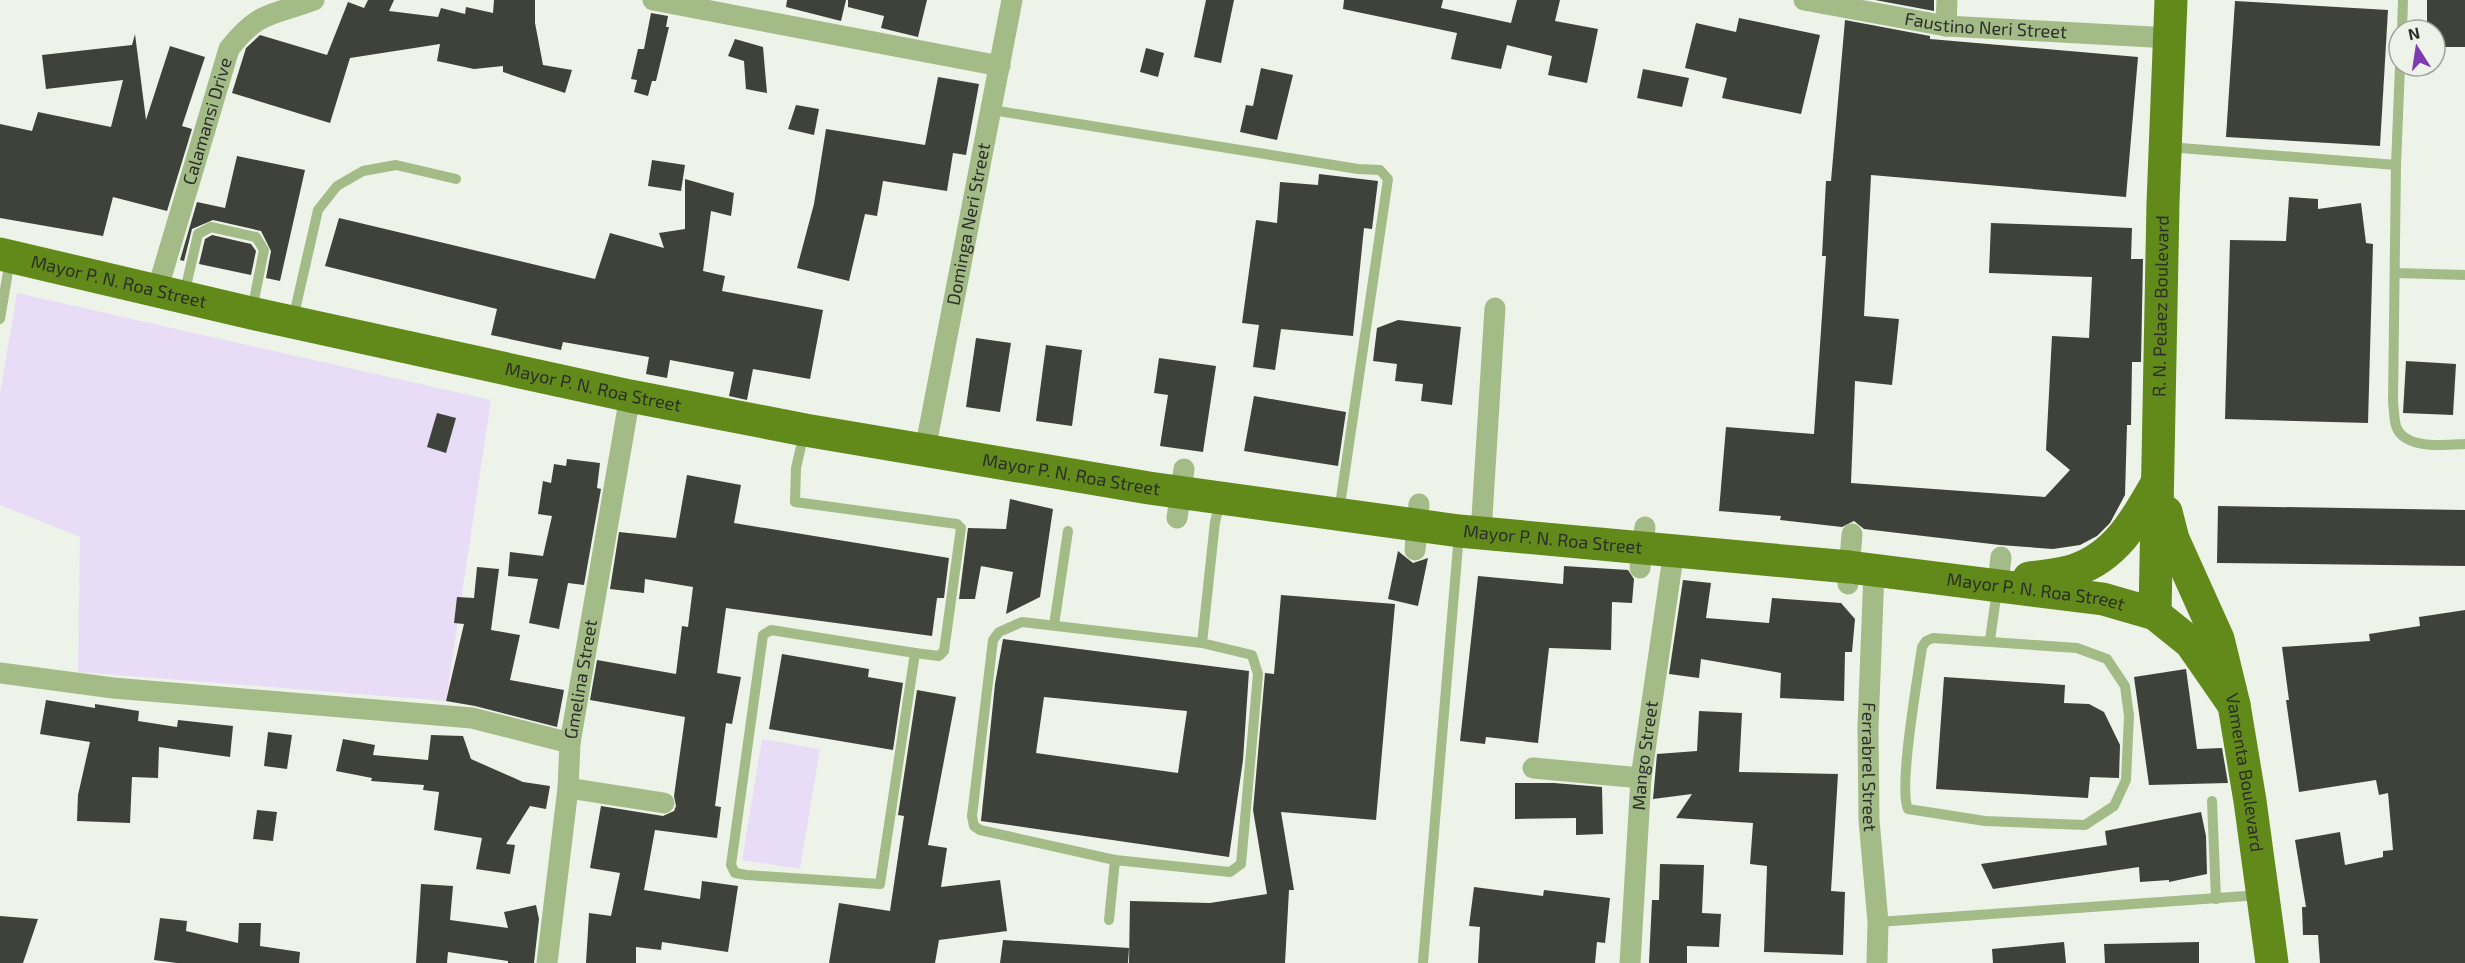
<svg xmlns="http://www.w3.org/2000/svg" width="2465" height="963" font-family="'Exo 2',sans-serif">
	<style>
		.green { fill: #e9dcf7 }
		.building { fill: #3e423a; fill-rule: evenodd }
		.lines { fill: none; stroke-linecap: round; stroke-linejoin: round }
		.lane { stroke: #a3bb87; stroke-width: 10 }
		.street { stroke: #a3bb87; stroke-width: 21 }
		.primary { stroke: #618a1a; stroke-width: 33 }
		.labels { text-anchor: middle; stroke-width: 6; stroke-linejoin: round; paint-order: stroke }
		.street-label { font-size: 18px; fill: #2c2e2a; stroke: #eef3e9 }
	</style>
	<rect width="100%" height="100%" fill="#eef3e9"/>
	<g class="green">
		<path d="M17,293L491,400L446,701L78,672L80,537L0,505V393Z"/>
		<path d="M762,739L820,749L800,869L742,860Z"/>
	</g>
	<g class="building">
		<path d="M368,0H394L389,11L438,17L441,8L465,14L466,7L493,13L494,0H535V23L543,65L572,70L565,93L503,72V66L474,69L437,61L440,44L350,58L330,123L232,93L246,48L260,35L327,55L348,2L364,8Z"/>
		<path d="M787,0H846L841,21L786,7Z"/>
		<path d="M848,0H927L918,37L881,28L884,16L848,7Z"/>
		<path d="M1206,0H1234L1221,63L1194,57Z"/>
		<path d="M1344,0H1443L1441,8L1511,23L1517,0H1560L1555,21L1598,29L1587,83L1548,75L1552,56L1507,45L1501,69L1451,59L1457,33L1343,9Z"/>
		<path d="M1875,0H1934V11Z"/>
		<path d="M2427,0H2465V47H2435V30H2427Z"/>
		<path d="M2235,1L2388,10L2380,146L2226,137Z"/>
		<path d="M651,13L668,16L666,27H669L656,81H652L648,96L634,92L637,80L631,79L638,49H644Z"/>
		<path d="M1739,18L1820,35L1801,114L1722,98L1727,78L1685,68L1696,23L1736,32Z"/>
		<path d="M1845,20L1930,36V39L2138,57L2126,197L1871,175L1864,316L1899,319L1892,385L1855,381L1851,483L2045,497L2070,470L2046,450L2052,336L2089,338L2092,277L1989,273L1991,223L2132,228L2131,259H2143L2141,362H2132L2131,425H2127L2125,495L2110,523L2097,536L2080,545L2053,549L2000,545L1864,529L1854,521L1842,527L1780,520L1781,516L1719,511L1726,427L1814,434L1826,256H1822L1826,181H1831Z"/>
		<path d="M135,34L146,120L170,46L205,57L182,126L192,129L167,211L113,197L103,236L0,218V124L32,131L38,112L111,127L123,80L46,89L42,55L132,45Z"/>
		<path d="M735,39L763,47L767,93L746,89L744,61L728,56Z"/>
		<path d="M1146,48L1164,53L1158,77L1140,72Z"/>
		<path d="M1261,68L1293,75L1277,140L1240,132L1246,105L1253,106Z"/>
		<path d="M1643,69L1689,78L1682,107L1637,98Z"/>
		<path d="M938,77L979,84L966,155L953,153L947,191L883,181L877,216L865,214L849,281L797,268L814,204L826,129L925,145Z"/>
		<path d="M796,105L819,109L814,135L788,129Z"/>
		<path d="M237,156L305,170L280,281L266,278L271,251L261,231L213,220L192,229L184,261L180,260L197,202L225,208Z"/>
		<path d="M652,160L685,165L681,191L648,186Z"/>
		<path d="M1319,174L1378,181L1372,229L1364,228L1353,336L1281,329L1275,370L1253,367L1259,325L1242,323L1256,220L1277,223L1280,182L1318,185Z"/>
		<path d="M685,179L734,193L731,216L711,211L703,271L725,276L722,291L823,310L810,379L753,369L747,400L729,396L734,372L670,360L667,378L646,374L649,357L563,342L561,350L491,335L497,309L325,266L339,218L595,279L610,233L664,248L659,233L685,229Z"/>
		<path d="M2289,197L2318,199V209L2361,203L2366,243L2373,244L2368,423L2225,419L2230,240L2286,241Z"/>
		<path d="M212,235L251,244L256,251L251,275L199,264L205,239Z"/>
		<path d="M1398,320L1461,327L1452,405L1421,401L1423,384L1395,381L1397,364L1373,361L1377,328Z"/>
		<path d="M976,338L1011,343L1000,412L966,407Z"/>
		<path d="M1046,345L1082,350L1072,426L1036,421Z"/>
		<path d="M1159,358L1216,366L1203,452L1160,446L1168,395L1154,393Z"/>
		<path d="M2406,361L2456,364L2453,415L2403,413Z"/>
		<path d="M1254,396L1346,412L1338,466L1244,451Z"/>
		<path d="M437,413L456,418L446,453L427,447Z"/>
		<path d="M567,459L600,463L597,488L601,489L584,585L568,583L559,629L529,623L538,579L508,576L510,552L543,556L552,516L538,514L543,481L551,483L554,464L566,466Z"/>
		<path d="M687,475L741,485L734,523L949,558L944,598H937L932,636L726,608L717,673L741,677L732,724L726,723L715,806L721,807L717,838L655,830L644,890L700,899L702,881L738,886L728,952L662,942L661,950L636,947V963H586L589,913L611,916L620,873L590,868L601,806L663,816L674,811L676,806L674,796L685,717L590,700L597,660L676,674L682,626L688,627L693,587L645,579L644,593L610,589L619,532L676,538Z"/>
		<path d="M1010,499L1053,509L1040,597L1006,614L1013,572L981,566L975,599H959L968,528L1006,529Z"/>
		<path d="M2218,506L2465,510V566L2217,563Z"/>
		<path d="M1398,551L1413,563L1428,558L1418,606L1388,599Z"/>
		<path d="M1564,566L1628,570L1634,579L1632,603L1612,602L1611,650L1549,648L1538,743L1486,737L1485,744L1460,741L1478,576L1563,584Z"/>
		<path d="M477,567L499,569L491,630L520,635L510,680L564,690L557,727L475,706L446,701L464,624L454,623L457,597L474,598Z"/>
		<path d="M1683,580L1711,583L1706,618L1769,623L1772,598L1841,603L1855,619L1852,652H1845L1844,701L1780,698L1781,673L1701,659L1699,678L1669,674Z"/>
		<path d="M1281,595L1395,604L1376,820L1281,812L1294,890H1289L1285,963H1129L1130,901L1210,903L1267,894L1253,810L1265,673L1274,674Z"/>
		<path d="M2465,610V963H2320L2318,935H2303L2302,907H2306L2295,840L2340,832L2345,865L2383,857V851L2393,850L2388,793L2379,795L2376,780L2299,792L2286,700H2289L2282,647L2370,641L2369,634L2420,626L2419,617Z"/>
		<path d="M1003,639L1249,671L1243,760L1229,857L981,821L995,684ZM1044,697L1187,711L1178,773L1036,753Z"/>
		<path d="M782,654L869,669L868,677L903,683L893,750L769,729Z"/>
		<path d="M2186,669L2197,749L2222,748L2228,783L2149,785L2134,677Z"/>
		<path d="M1944,677L2065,685L2064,703L2089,704L2104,712L2120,745L2119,778L2090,777L2088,798L1936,789Z"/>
		<path d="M917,690L956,697L928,845L947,848L941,887L1000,880L1007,931L939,940L935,963H829L839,903L890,911L904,816L898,815Z"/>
		<path d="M46,700L95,708V704L139,711L138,721L177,727L178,720L233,726L230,757L159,747L158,778L132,777L130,823L77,821L78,795L90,742L40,734Z"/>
		<path d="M1699,711L1742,713L1739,772L1838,774L1831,891L1845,892L1843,955L1764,952L1767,866L1750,864L1753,823L1676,818L1692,794L1653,799L1657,754L1697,751Z"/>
		<path d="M268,732L292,735L287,769L264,766Z"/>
		<path d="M431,735L463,736L471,759L523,782L550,786L546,809L530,806L506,844L515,845L510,874L476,869L482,838L434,830L439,792L423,790L424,785L371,781L372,778L336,771L343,739L375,745L373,755L428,760Z"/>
		<path d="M1515,783H1554L1602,787L1603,834L1576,835V818L1515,819Z"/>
		<path d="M257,810L277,812L273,841L253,839Z"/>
		<path d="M2201,812L2206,836L2207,874L2169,882V880L2140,882L2139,867L1993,889L1981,864L2107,845L2105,831Z"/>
		<path d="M1660,864L1704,865L1702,913L1721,914L1719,947L1687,946V963H1649L1652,900H1659Z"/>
		<path d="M421,884L453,886L450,920L508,928L504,912L536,905L539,919L534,963H508V961L448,952L447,963H416Z"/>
		<path d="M1474,887L1543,896L1544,890L1610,898L1605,943L1597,942L1595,963H1478L1480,927L1469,926Z"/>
		<path d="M0,916L38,919L23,963H0Z"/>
		<path d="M160,918L187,921L186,931L238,943L239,923H261L260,946L300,952L299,963H177L154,960Z"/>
		<path d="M1003,940L1129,948L1128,963H1000Z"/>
		<path d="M2064,942L2066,963H1993L1992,949Z"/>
		<path d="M2199,942V963H2105L2104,944Z"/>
	</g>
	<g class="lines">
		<g class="lane">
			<path d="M2402,30L2403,0"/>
			<path d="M2400,66L2396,165L2393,402C2394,410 2394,419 2396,426C2404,450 2445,445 2465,444"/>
			<path d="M992,110L1358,169L1380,170L1388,179L1339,512"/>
			<path d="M2168,147L2396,165"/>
			<path d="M2395,273L2465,275"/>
			<path d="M184,295L198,234L211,227L256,237L264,250L252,310"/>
			<path d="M0,319L10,260"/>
			<path d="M293,319L318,210L337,186L363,171L396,165L456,179"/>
			<path d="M804,433L796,468L795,502L957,524L961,528L944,651L939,656L915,653"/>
			<path d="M1054,625L1068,531"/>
			<path d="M771,630L915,653L880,884L747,875L735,873L731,865L763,635Z"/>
			<path d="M1933,638L2077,648L2107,659L2125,686L2129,716L2126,780L2114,806L2085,825L1985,821L1908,809C1898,788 1918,677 1922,647L1926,641Z"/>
			<path d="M1990,640L1997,590"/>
			<path d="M2212,801L2216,899"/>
			<path d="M1115,860L980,830L974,826L972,816L993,640L999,632L1022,622L1202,643"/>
			<path d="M1109,920L1115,860L1230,872L1241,864L1258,674L1252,655L1202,643L1215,522L1220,502"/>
			<path d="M1878,922L2260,895"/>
			<path d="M1423,963L1459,534"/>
		</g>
		<g class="street">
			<path d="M653,0L1000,66"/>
			<path id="s1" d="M1804,0L1946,26L2170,38"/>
			<path d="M1946,26L1947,0"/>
			<path id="s2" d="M157,291L229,49C259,10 272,16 314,0"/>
			<path id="s3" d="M925,450L1012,0"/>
			<path d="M1177,518L1184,469"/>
			<path d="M1481,533L1495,308"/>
			<path d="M1415,550L1419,504"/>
			<path d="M1640,568L1645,527"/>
			<path id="s4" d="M1874,571L1868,727L1869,820L1878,922L1877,963"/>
			<path d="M1848,584L1852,534"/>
			<path d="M1998,584L2001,557"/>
			<path d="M0,673L113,688L472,718L570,743"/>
			<path d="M1533,768L1641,778"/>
			<path d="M568,788L664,803"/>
			<path id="s5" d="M547,963L568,788L570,743L630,396"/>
			<path id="s6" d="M1630,963L1641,778L1674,550"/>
		</g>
		<g class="primary">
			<path id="s7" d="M0,254L251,313L630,396L805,430L1149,488L1459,531L1849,567L2103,599L2155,614L2191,643L2234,705"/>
			<path id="s8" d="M2166,512L2173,539L2218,639L2234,705L2250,801L2272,963"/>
			<path d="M2029,578C2044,576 2061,575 2075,570C2117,556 2137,518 2157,483"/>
			<path id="s9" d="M2155,614L2163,203L2171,0"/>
		</g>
	</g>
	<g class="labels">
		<g class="street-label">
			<text dy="6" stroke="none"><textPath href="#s1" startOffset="184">Faustino Neri Street</textPath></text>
			<text dy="6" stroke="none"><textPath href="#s2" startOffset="177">Calamansi Drive</textPath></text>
			<text dy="6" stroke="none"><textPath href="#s3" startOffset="230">Dominga Neri Street</textPath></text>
			<text dy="6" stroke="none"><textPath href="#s7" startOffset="122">Mayor P. N. Roa Street</textPath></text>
			<text dy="6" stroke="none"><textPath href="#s9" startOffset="308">R. N. Pelaez Boulevard</textPath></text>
			<text dy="6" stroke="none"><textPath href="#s7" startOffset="608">Mayor P. N. Roa Street</textPath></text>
			<text dy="6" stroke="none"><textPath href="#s7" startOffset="1094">Mayor P. N. Roa Street</textPath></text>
			<text dy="6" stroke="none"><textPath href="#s7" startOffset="1580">Mayor P. N. Roa Street</textPath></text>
			<text dy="6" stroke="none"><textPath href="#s7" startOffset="2066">Mayor P. N. Roa Street</textPath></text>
			<text dy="6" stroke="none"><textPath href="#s5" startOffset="286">Gmelina Street</textPath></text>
			<text dy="6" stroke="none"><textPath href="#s6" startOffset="208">Mango Street</textPath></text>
			<text dy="6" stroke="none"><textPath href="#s4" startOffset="196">Ferrabrel Street</textPath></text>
			<text dy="6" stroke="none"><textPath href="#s8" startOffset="274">Vamenta Boulevard</textPath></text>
		</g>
	</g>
	<g transform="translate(2417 48) rotate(348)"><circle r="28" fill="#eef3e9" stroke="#a0a49d" stroke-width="1.5"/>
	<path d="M0-4.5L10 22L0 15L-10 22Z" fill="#7e3bb0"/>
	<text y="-9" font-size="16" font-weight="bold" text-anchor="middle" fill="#2c2e2a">N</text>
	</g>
</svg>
